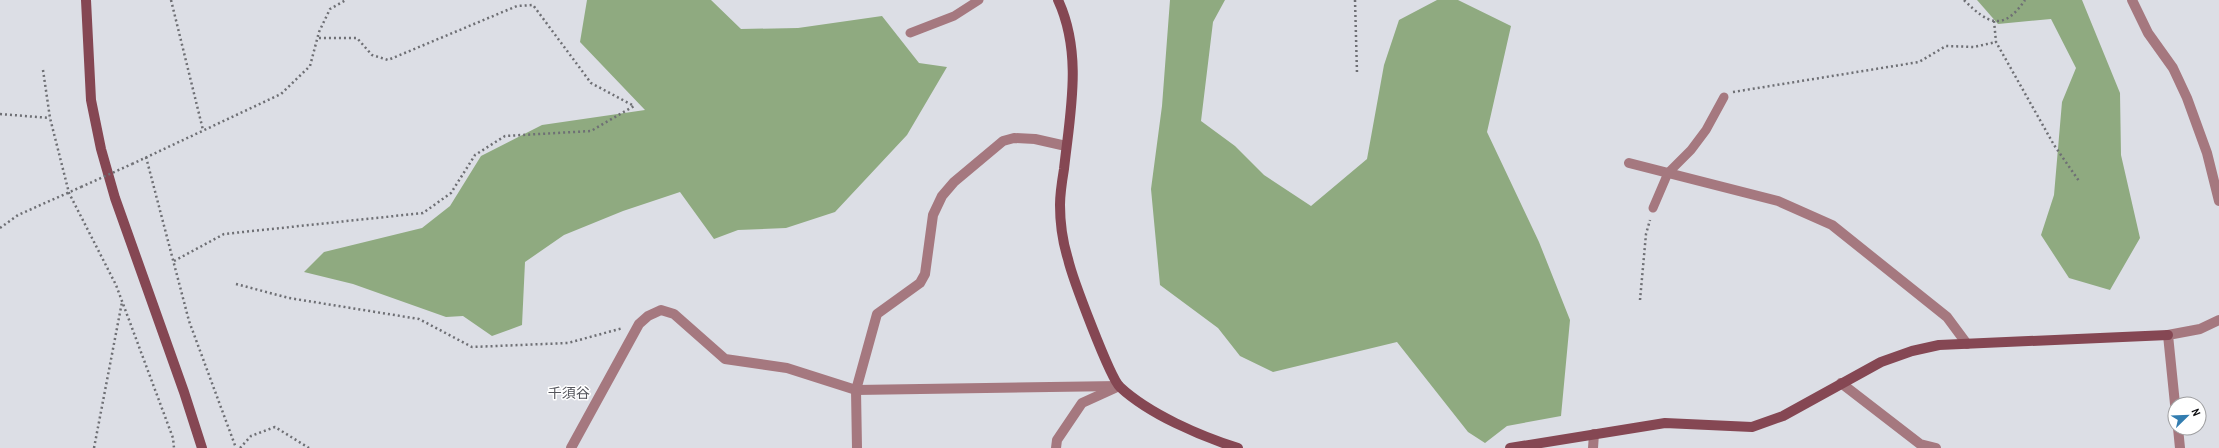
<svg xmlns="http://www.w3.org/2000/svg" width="2219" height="448" font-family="'Archivo Narrow','Noto Sans JP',sans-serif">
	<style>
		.forest { fill: #8faa80 }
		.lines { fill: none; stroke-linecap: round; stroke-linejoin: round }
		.path { stroke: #6e6f74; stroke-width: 2.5; stroke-dasharray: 2 3; stroke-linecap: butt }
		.lane { stroke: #a5787f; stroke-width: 9 }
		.street { stroke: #a5787f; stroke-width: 10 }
		.secondary { stroke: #854753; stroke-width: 10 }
		.path-bridge { stroke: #6e6f74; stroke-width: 2.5; stroke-dasharray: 2 3; stroke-linecap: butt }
		.labels { text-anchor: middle; stroke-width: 3; stroke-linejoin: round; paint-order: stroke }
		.neighbourhood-label { font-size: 14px; fill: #54555c; stroke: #fff }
	</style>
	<rect width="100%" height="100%" fill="#dcdee5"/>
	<g class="forest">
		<path d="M587,0H711L741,29L798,28L882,16L919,63L947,67L907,135L835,212L786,228L738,230L714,239L680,192L623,211L564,235L525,262L522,325L492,336L463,316L446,317L353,284L304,272L324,252L422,228L450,206L481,156L542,125L645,110L580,42Z"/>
		<path d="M1170,0H1225L1213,22L1201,121L1235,146L1264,175L1311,206L1367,159L1384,65L1399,20L1437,0H1458L1511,26L1487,132L1539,242L1570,320L1561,416L1507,426L1485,443L1468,432L1397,342L1273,372L1240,356L1218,328L1160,285L1151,189L1162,106Z"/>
		<path d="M1977,0H2082L2120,93L2121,155L2140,238L2110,290L2069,278L2041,235L2054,195L2062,102L2076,68L2051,19L1998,24Z"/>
	</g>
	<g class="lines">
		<g class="path">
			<path d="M171,0L203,130"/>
			<path d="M1355,0L1357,73"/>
			<path d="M1964,0C1988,24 2003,32 2025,0"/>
			<path d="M1994,21L1996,42L2054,145L2079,181"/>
			<path d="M43,70L50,118L69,193L116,285L173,438L174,448"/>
			<path d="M1733,92L1919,62L1946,46L1974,47L1996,42"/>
			<path d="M0,114L50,118"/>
			<path d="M146,157L189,321L236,448"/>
			<path d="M132,164L281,94L310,66L319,32L330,9L346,0"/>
			<path d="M0,228L18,215L81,187"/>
			<path d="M174,261L224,234L423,213L451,193L475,155L505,136L591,131L634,106L591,83L533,5L517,6L388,60L372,55L357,38H317"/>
			<path d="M236,284L289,298L419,319L472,347L568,343L623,328"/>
			<path d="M1640,300L1646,234L1650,220"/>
			<path d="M94,448L122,302"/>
			<path d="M240,448L251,436L275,427L309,448"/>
		</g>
		<g class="lane">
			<path d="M910,33L954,16L979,0"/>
			<path d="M1653,208L1668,173L1691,150L1706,130L1724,97"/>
		</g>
		<g class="street">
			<path d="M2132,0L2148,33L2173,68L2187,98L2207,153L2219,201"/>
			<path d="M1629,163L1778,201L1832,225L1947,317L1967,344"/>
			<path d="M1841,383L1920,444L1936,448"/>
			<path d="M2175,404L2168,335L2200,329L2219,320"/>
			<path d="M2178,428L2180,448"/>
			<path d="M571,448L639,324L648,316L661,310L674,314L725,359L787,368L856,390L1119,386"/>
			<path d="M857,448L856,390L877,314L920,283L925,274L933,215L942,196L954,182L1003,141L1014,138L1035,139L1066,146"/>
			<path d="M1056,448L1057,440L1082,403L1115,388"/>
			<path d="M1593,448L1594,434"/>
		</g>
		<g class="secondary">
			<path d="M86,0L91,100L101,149L115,198L184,392L202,448"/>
			<path d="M1058,0C1083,54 1070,113 1064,169C1062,181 1060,194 1060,205C1060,222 1063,243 1068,259C1072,277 1110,378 1120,387C1149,414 1200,436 1238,448"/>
			<path d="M1510,448L1665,423L1752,427L1783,416L1881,362L1912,351L1939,345L2168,335"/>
		</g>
		<path class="path-bridge" d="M81,187L132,164"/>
	</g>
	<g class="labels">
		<g class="neighbourhood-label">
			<text x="569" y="398">千須谷</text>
		</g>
	</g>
	<g transform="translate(2187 416) rotate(67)"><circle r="19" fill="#ffffff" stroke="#9d9d9f"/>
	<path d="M0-3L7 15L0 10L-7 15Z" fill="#337db0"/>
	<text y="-6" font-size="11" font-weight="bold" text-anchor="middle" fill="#0b0b0e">N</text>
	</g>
</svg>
